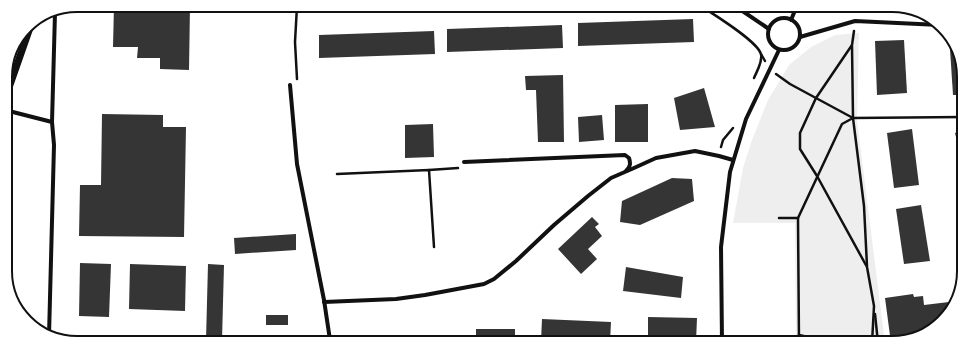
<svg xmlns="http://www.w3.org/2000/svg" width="969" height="348" font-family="'Roboto Serif',serif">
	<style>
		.green { fill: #eee }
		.building { fill: #353535 }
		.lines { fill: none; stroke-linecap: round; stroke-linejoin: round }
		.path { stroke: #111; stroke-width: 2.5 }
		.minor { stroke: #111; stroke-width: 4 }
		.tertiary { stroke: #111; stroke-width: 7 }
		.rim { fill: none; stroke: #111; stroke-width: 2 }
	</style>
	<rect width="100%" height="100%" fill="#fff"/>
	<path class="green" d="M859,33L857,120L885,343L796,342L795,223H733L743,168L752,140L768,100L789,65L811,47L835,35Z"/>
	<g class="building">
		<path d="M114,5L190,6L189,70L160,69V58H137L138,47H113Z"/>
		<path d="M693,19L694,42L578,46V23Z"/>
		<path d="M562,25L563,48L447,52V29Z"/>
		<path d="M434,31L435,54L319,58V35Z"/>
		<path d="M904,40L907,93L877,95L875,41Z"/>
		<path d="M950,49H955L963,67V95H953Z"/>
		<path d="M563,75L564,142H538L536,90H526L525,76Z"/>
		<path d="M704,88L715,127L680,130L674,98Z"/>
		<path d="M648,104V142H615V105Z"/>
		<path d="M102,114L163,115V127H186L184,237L79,236L80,185H101Z"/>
		<path d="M602,115L604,140L579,142L578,117Z"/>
		<path d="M433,124L434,157L405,158V125Z"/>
		<path d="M912,129L919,185L894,188L887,133Z"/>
		<path d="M962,131V160L955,133Z"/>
		<path d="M672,178L692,179L694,201L640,225L620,222L622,201Z"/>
		<path d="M921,205L930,261L904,264L896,209Z"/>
		<path d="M592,217L599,224L595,227L602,236L588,249L597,259L581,274L558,249Z"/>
		<path d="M296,234V250L235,254L234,238Z"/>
		<path d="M80,263L111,264L109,317L79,316Z"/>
		<path d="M130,264L186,266L185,311L129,309Z"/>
		<path d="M208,264L224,265L222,340H206Z"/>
		<path d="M626,267L683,277L681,298L623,291Z"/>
		<path d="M913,294L914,297L923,296L924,305L949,302L950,309L936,328L897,343H891L885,298Z"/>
		<rect x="266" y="315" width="22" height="10"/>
		<path d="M648,317L697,318L696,342H648Z"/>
		<path d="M542,319L611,322L610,342L541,341Z"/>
		<rect x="476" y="329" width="39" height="12"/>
	</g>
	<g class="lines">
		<g class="path">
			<path d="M297,6L295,42L297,79"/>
			<path d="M704,8C716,16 757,41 761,54C763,61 757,71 754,78"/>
			<path d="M854,31L852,45L816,98L800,133V149L817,176L867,267L874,306L872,343"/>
			<path d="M852,46L853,118L864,206L867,266"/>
			<path d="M761,54L765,61"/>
			<path d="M776,74L790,84L853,118L842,124L798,218H779"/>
			<path d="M853,118L963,117"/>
			<path d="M721,147L723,140L733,128"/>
			<path d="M429,170L458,168"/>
			<path d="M337,174L429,170L434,247"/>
			<path d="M798,218L799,342"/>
			<path d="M875,314L878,343"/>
			<path d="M799,335L836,343"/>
		</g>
		<g class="minor">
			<path d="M738,8L769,29"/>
			<circle cx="784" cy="34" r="16"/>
			<path d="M791,20L796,8"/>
			<path d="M800,37L855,21L940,25"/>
			<path d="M290,85L297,164L324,300L330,340"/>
			<path d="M5,110L52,122"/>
			<path d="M464,162L625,155L629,158C631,164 630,167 626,171"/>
			<path d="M324,302L396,299L425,295L484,284L494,279L516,261L554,225L588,196L611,178L634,168L656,158L695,151L719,156L733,160"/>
			<path d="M49,336L54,145L52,122L55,13"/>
			<path d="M722,342L721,247L730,172L746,119L779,50"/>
		</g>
		<path class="tertiary" d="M5,99L32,22"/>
	</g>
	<path d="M0 0H969V348H0ZM77 12H892A65 65 0 0 1 957 77V271A65 65 0 0 1 892 336H77A65 65 0 0 1 12 271V77A65 65 0 0 1 77 12Z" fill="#fff" fill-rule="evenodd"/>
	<path class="rim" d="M77 12H892A65 65 0 0 1 957 77V271A65 65 0 0 1 892 336H77A65 65 0 0 1 12 271V77A65 65 0 0 1 77 12Z"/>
</svg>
